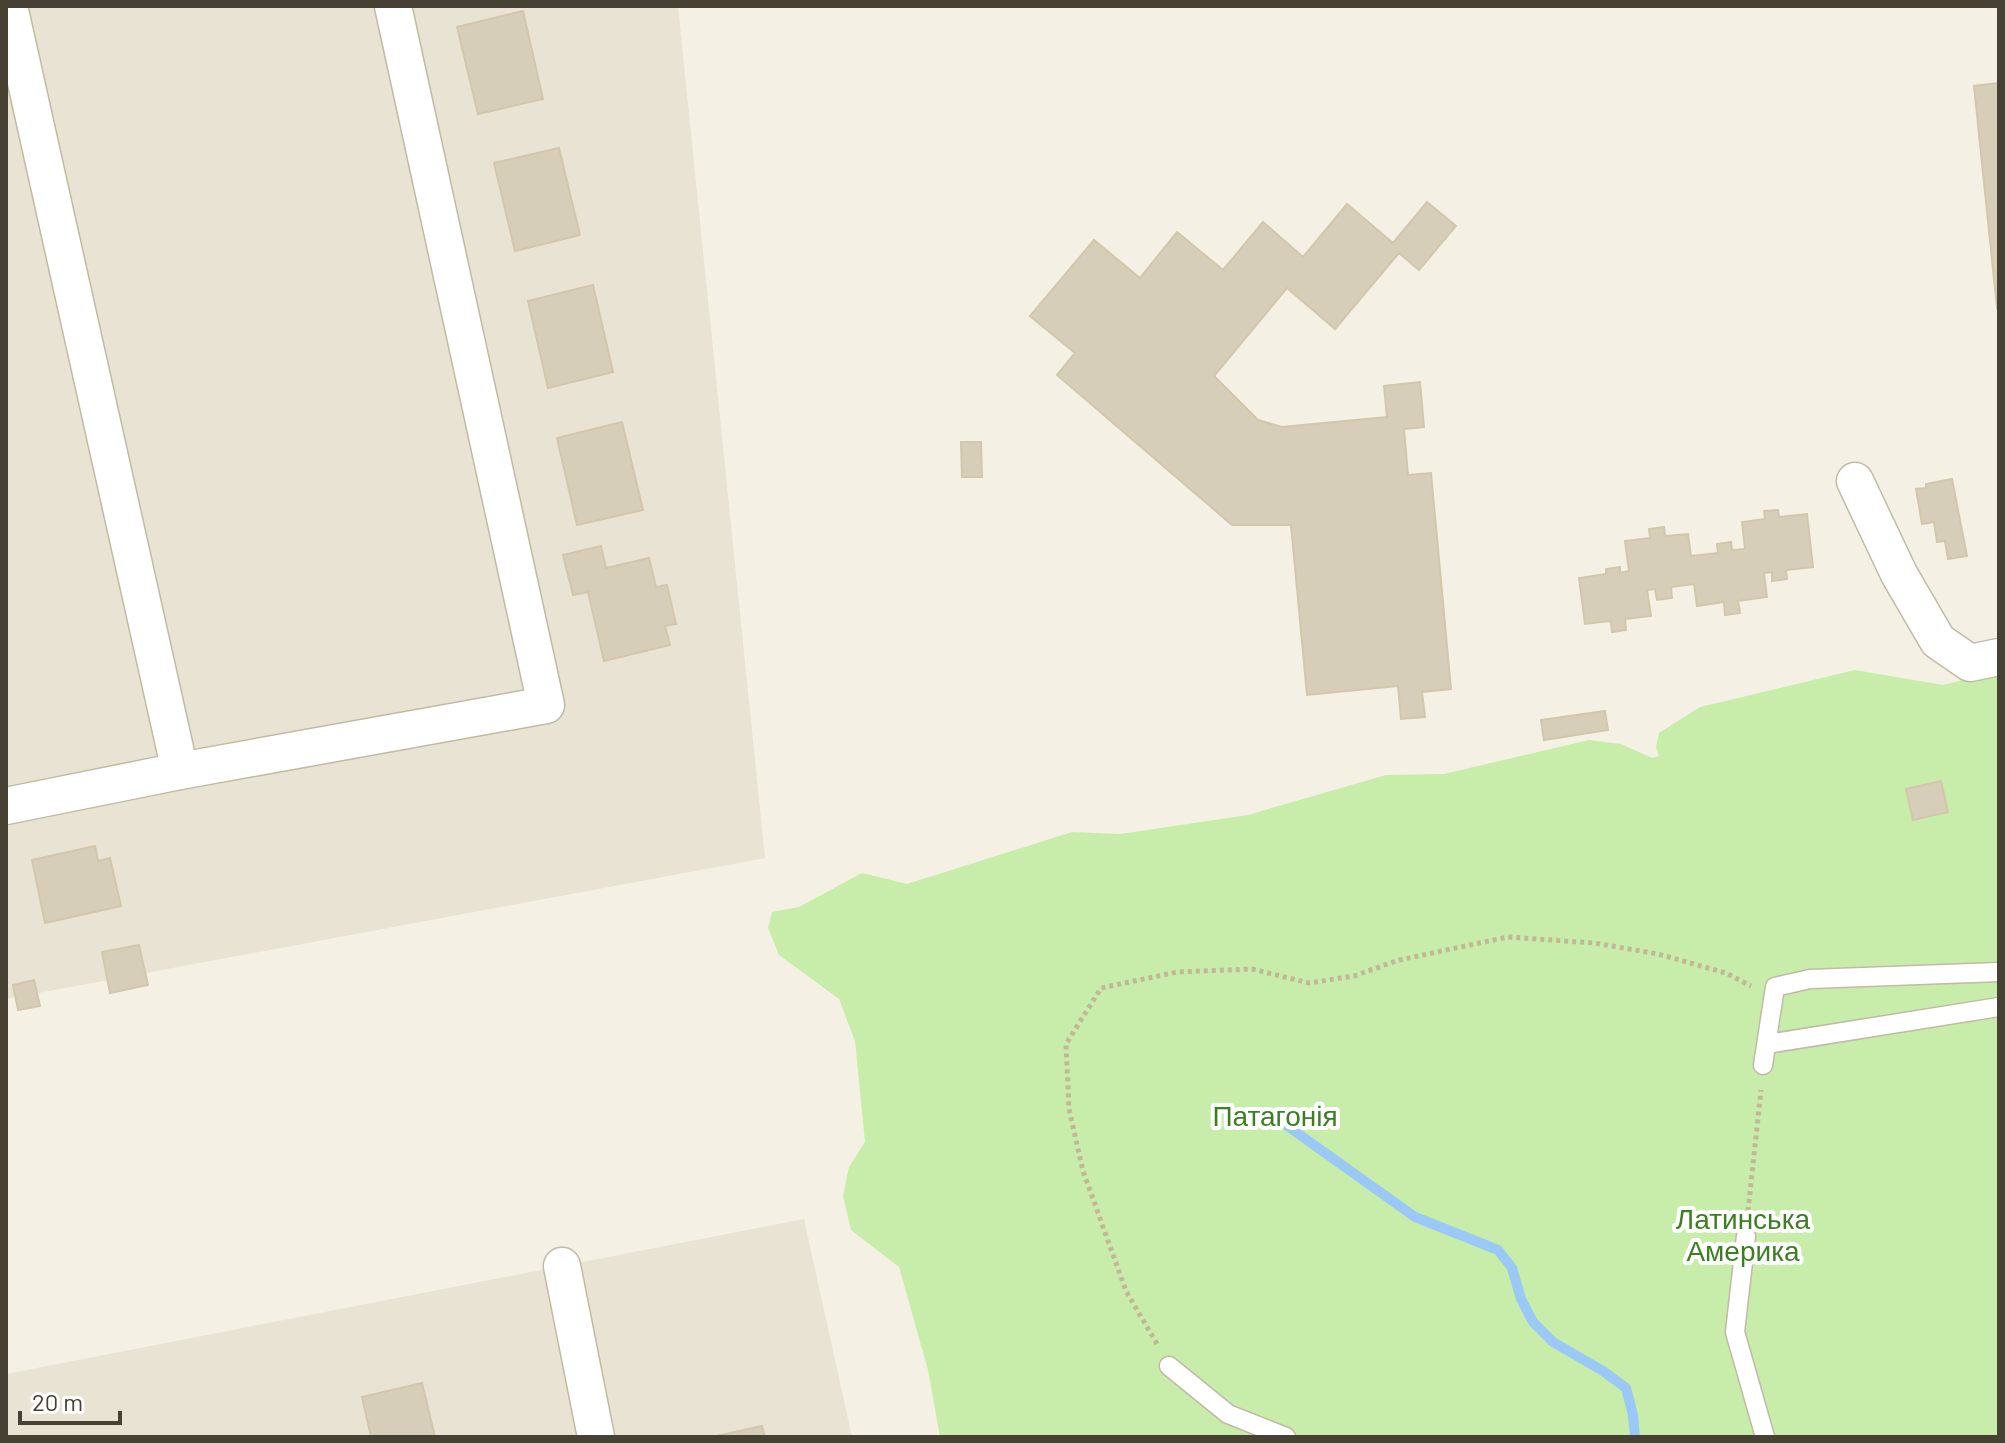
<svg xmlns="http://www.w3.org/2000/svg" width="2005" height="1443" font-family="Barlow,sans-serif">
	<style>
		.residential { fill: #e8e3d2 }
		.green { fill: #c8eca9 }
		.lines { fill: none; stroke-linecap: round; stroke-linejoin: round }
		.stream { stroke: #9ac8f7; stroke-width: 10 }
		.building { fill: #d7ceb9; stroke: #d2c7ab; stroke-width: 2 }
		.service-casing { stroke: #c0baa6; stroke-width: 21 }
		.minor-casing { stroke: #c0baa6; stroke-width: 39 }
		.path { stroke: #c3b896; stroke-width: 5; stroke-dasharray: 4 4; stroke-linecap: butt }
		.service { stroke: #fff; stroke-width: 18 }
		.minor { stroke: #fff; stroke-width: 36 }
		.labels { text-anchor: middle; stroke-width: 8; stroke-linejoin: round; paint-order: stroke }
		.park-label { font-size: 28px; fill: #3c7e21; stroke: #fff }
	</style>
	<rect width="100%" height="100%" fill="#f4f1e4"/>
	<g class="residential">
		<path d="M6,6H678L765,858L6,999Z"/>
		<path d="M804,1219L852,1437H6V1374Z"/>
	</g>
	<path class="green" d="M1855,670L1943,685L1999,671V1437H940L928,1370L899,1267L851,1230L843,1196L849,1167L865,1142L855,1041L839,999L779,955L768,928L772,912L799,907L862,873L907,884L1072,832L1120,834L1248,815L1386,775L1444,774L1589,740L1621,744L1652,758L1659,756L1656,747L1659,733L1700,707Z"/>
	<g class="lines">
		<path class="stream" d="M1286,1125L1415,1217L1498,1250L1512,1268L1521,1299L1533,1322L1553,1342L1603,1371L1626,1388L1633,1415L1635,1437"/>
	</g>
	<g class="building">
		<path d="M523,11L543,99L478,114L457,27Z"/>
		<path d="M1999,83V307L1997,308L1974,86Z"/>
		<path d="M559,148L580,235L515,251L494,163Z"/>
		<path d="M1427,202L1456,226L1419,270L1399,253L1335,329L1287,288L1214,376L1258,420L1282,427L1387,417L1384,386L1420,382L1424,427L1404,429L1408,475L1431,473L1451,689L1422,692L1425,717L1401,719L1398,686L1307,695L1291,525H1232L1057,375L1075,353L1030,316L1094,240L1140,278L1177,232L1223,270L1263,222L1303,257L1347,204L1393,243Z"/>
		<path d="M593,285L613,372L548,388L528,301Z"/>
		<path d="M622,422L643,510L577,525L557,438Z"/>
		<path d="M961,442H981L982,477H962Z"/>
		<path d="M1952,479L1967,556L1948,559L1945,541L1937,542L1934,522L1922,524L1916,489L1926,488V484Z"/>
		<path d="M1778,510L1779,517L1807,514L1813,567L1786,570L1787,579L1772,581V572L1764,573L1767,597L1738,601L1740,613L1725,615L1724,602L1697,606L1694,584L1671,587L1672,598L1657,600L1655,589L1647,590L1651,616L1625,619L1626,630L1612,632L1611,621L1585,624L1579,578L1606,574V569L1620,567V573L1629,571L1625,541L1650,538L1649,529L1664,527L1665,536L1688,534L1691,556L1718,553L1717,544L1731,542L1732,550L1745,549L1742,522L1765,519L1764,511Z"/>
		<path d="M601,546L606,568L649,558L656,587L667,585L676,624L665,626L670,645L604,661L588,592L573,595L563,555Z"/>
		<path d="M1605,711L1608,730L1544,740L1541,720Z"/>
		<path d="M1941,781L1948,812L1913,820L1906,789Z"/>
		<path d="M95,846L98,861L110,858L121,906L45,923L32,860Z"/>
		<path d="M139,945L148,985L110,993L102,952Z"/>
		<path d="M34,980L40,1006L18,1010L13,985Z"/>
		<path d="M422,1383L435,1437H371L362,1397Z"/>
		<path d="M762,1426L765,1437H712Z"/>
	</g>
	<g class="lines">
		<defs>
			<g id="service">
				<path d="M1767,1044L1999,1007"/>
				<path d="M1763,1065L1775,987L1810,979L1999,972"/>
				<path d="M1746,1236L1735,1332L1765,1437"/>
				<path d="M1169,1366L1228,1414L1286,1437"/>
			</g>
			<g id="minor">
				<path d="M9,6L180,771"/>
				<path d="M1855,481L1899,574L1938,641L1970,663L1999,657"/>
				<path d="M6,806L180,771L546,705L393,6"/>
				<path d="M562,1266L596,1437"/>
			</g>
		</defs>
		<use href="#service" class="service-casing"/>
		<use href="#minor" class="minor-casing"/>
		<g class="path">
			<path d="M1748,1211L1761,1090"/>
			<path d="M1157,1344L1126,1291L1083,1171L1069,1109L1066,1044L1101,988L1177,972L1252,969L1309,983L1354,976L1399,960L1508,937L1594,943L1658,954L1726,973L1751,986"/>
		</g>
		<use href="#service" class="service"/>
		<use href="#minor" class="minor"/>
	</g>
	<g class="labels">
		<g class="park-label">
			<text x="1275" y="1126">Патагонія</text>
			<text x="1743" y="1229">Латинська<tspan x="1743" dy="32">Америка</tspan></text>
		</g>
	</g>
	<rect width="2005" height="1443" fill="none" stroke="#474134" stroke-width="16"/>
	<path d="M20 1411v12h100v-12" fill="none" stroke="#474134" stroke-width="4"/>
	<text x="32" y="1411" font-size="24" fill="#474134" stroke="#ffffff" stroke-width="6" paint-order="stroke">20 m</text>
</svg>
